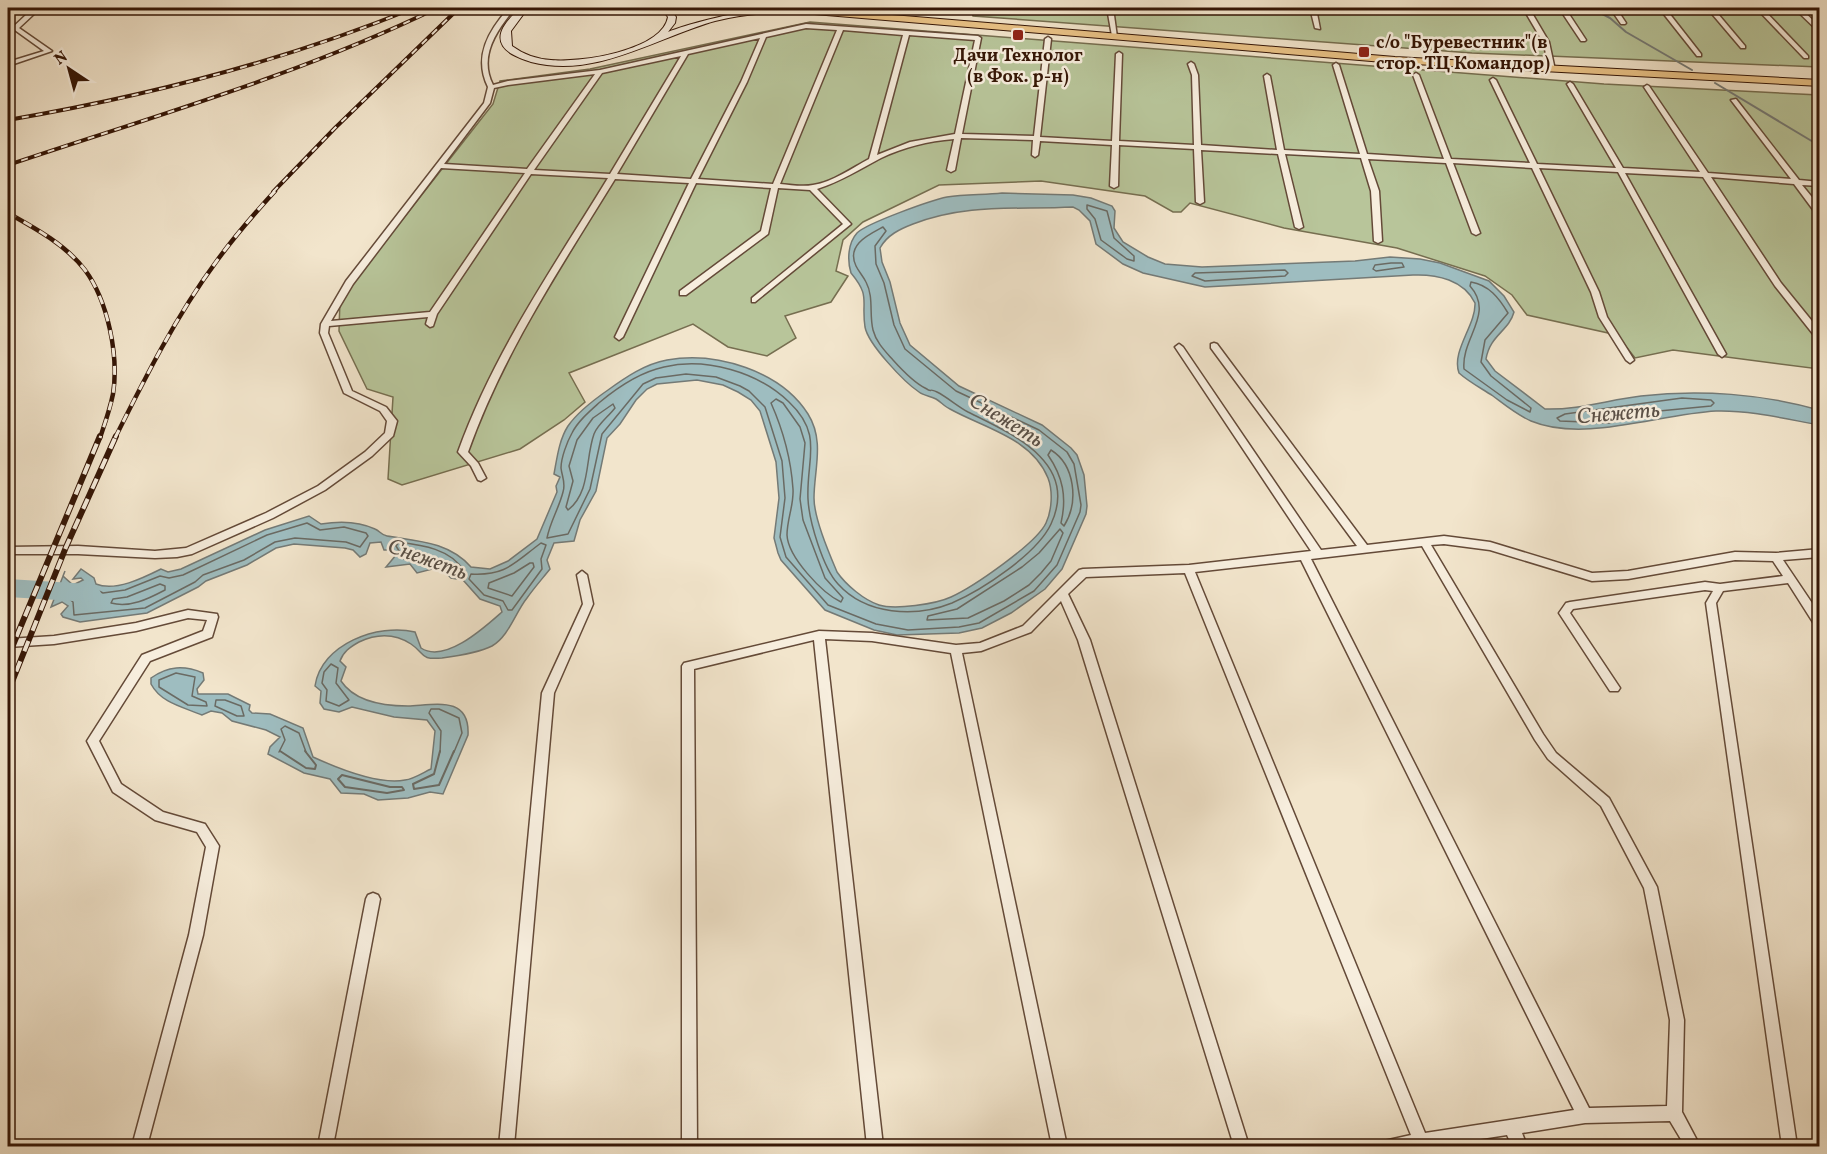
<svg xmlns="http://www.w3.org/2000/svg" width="1827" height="1154" font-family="Vollkorn,serif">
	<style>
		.green { fill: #b8c59a; stroke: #766e50; stroke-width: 1.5 }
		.water { fill: #9ebdc0; stroke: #747a76; stroke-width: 1.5 }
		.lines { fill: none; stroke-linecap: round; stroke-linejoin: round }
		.shore-far1 { stroke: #6a6a63; stroke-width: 1.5 }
		.shore { stroke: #6a6a63; stroke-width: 2 }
		.stream { stroke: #747a76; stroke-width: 2 }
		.river { fill: #9ebdc0; fill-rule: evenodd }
		.street-casing { stroke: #644a38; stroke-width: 3 }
		.secondary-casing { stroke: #351606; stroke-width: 2 }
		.primary-casing { stroke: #351606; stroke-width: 2 }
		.street { fill: #f7eede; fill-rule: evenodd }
		.secondary { fill: #f7eede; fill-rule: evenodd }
		.primary { fill: #e9c286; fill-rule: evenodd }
		.rail-far2-casing { stroke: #351606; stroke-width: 4 }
		.rail-far1-casing { stroke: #351606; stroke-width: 4.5 }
		.rail-casing { stroke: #351606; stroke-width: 6 }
		.rail-far2 { stroke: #f7eede; stroke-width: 2; stroke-dasharray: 7; stroke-linecap: butt }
		.rail-far1 { stroke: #f7eede; stroke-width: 3; stroke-dasharray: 9; stroke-linecap: butt }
		.rail { stroke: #f7eede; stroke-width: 4; stroke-dasharray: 11; stroke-linecap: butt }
		.poi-dot { fill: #8f2418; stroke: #f7eede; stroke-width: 2 }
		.labels { text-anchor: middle; stroke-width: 5; stroke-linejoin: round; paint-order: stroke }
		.far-poi-label { font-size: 18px; font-weight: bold; fill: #351606; stroke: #f7eede; text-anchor: start }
		.water-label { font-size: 22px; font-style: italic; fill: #5a5047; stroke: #f7eede }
	</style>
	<rect width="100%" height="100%" fill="#f2e5cc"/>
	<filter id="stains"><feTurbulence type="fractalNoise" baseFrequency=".00333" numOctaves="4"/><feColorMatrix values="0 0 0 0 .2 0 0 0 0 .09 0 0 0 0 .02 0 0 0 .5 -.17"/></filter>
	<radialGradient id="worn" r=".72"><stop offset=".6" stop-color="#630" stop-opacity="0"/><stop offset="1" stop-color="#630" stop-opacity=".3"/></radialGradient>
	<g class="green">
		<path d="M971,8H1819V67L1472,53L973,16Z"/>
		<path d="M810,22L1604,84L1819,95V369L1673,350L1635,358L1617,335L1527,315L1512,295L1485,276L1397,248L1284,228L1190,203L1181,212H1173L1145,196L1041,181L939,185L863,222L843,240L836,271L848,276L831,302L785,316L796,338L767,356L728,347L693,324L569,373L585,402L564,420L520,449L402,485L388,479L393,397L367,389L339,331L340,299L493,104L500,81L590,69Z"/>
	</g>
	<path class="water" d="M1002,193L1073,195L1091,198L1112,206L1115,211L1114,228L1123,242L1148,257L1165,264L1202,267L1355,261L1390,257L1420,259L1440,263L1489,281L1504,296L1514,312C1509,331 1490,335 1486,359L1495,371L1545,409C1578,410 1608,400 1641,396C1700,389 1763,394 1819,410V425C1786,419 1750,410 1716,411C1659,414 1584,443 1531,421C1517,415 1505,405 1493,396C1481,388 1469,382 1459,373C1451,351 1476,325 1475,303C1464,280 1437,274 1413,275L1205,287L1196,285L1143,273L1123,264L1096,244L1090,221L1079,210L1073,207C1016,210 968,203 913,224C900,229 887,235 880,248L882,262L890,282L900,323L910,345L959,386L1042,425L1071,448L1077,455L1084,475L1087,506L1086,514L1062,569L1045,589L1011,613L982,628L959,633L897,635L874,630L825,610L781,560L778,553L774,538L779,498L776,462L760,411L751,400L738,392L723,385L697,380L657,384L647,389L636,400L620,424L607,438L596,491L580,520L574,541L554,543L547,560L550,569C542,579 534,588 527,598C515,613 509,636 492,646C478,653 457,656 442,658C419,660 426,654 411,644C394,633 376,634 359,642C350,647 343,652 340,661L346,667L341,681C355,702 384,706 408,706C434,705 470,695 468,735L443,794L430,792L408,798L378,800L364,794L341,793L330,779L304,773L268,754L270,747L280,737L266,730L232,721L222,713L211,711L202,715C183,707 161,703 151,684V678C168,666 184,665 203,673L204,680L197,689L198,694H228L250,705L249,710L252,713L270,714L303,728L313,757C337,768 379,785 405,780C414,779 424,772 431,769L435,731L427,720L394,717L352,707L339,712L324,709L320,703L321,691L315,686C321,644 378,623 415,632L421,648C445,664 485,627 502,612L500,606L480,599L463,580L451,578L440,567L417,573L410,564L386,567L396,555L390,550H384L381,542L370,543L366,554L360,557L353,550L345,548L294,544L276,548L247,565L206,581L198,587L147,613L80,622L63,617L61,614L68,606L62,602L51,607L65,571L63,576L73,585L83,580L81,578L73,579L81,569L94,578L96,584C115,592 143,578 161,569L168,572L181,569L265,530L309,516L321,524C339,521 358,521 375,529C380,531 381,535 387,536C418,541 449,542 471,567L490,569L508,561L537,539L557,492L556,486L560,477L554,474C557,458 559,440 568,426C577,413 595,399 608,390C626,377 645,364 667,360C716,351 781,371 808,414C825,441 814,470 814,498C814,518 829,553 837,572C846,585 864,600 879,605C895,610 936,604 951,597C973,587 1036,544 1046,523C1052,510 1053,491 1048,478C1032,438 984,428 950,409C945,407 941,402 936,399C931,396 924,396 919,392C904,382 868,344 865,327C861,300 871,297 851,273C847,260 848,243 857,233C867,223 932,200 947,197C965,194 984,195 1002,193Z"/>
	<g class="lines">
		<g class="shore-far1">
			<path d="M1087,205L1107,211L1114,238L1134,256V261L1127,259L1101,240L1095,219L1087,209Z"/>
			<path d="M883,227L886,231L875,246L876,264L884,283L894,325L905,349L956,391L1039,430L1067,452L1074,464L1081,505L1080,512L1057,565L1034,591L979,623L959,627L908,630L876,624L828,605L786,557L780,537L785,498L782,461L765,407L749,391L740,386L716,377L686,374L656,378L643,384L602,434L590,489L568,534L547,538C550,522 559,508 563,492C566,483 562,477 561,468C561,458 567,442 572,433C578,421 590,411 600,402C618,387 641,372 664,367C706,357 758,372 789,402C824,435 806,459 808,499C809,521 823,568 838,584C866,615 915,618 952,603C982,590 1037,554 1051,524C1080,462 1010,433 968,412C957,406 947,397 937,392C926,387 935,394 925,388C913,382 902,370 893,360C885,351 876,342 873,330C869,314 874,297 866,282C863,276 859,272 856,266C846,245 868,235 883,227Z"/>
			<path d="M1391,263H1402L1404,267L1376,271L1373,269L1375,265Z"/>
			<path d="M1285,270L1288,273L1285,276L1205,281L1192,276L1195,273Z"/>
			<path d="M1471,282C1489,285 1499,298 1508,313L1485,340L1481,362L1491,376L1531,408L1530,412L1507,400L1464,369C1461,338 1495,314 1470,286Z"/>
			<path d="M1682,398L1711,400L1714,403L1711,406L1659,411L1609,423L1560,421L1557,418L1565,414Z"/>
			<path d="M776,399L783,403L800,427L805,443L800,499L803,520L825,578L843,598L841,602C822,593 788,557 787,535C787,519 794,505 793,489C791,459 783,430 771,403Z"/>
			<path d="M613,404L615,408C608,417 598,424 594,434C585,459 591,492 568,510L566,507L573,481L569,466L577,440L593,418Z"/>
			<path d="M1051,450C1075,465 1079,502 1064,526L1061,523C1067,497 1063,477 1048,455Z"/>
			<path d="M307,523L320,530L344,527L366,533L368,536L360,547L346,542L295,538L275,542L244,560L203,575L195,582L145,608L74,615L73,602L63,594L66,589L75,590L87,585L103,593L125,590L160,576L169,578L183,575L267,535Z"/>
			<path d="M1060,529L1063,533L1051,561L1041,573L1029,585L1004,601L968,618L927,620L928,616L957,609L1022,567L1039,553Z"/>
			<path d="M399,542C422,545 451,549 464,571L455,572L441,561L420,565L412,559H404L396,546Z"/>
			<path d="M541,543L546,545L541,559L542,569L512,610H508L503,601L484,595L469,579L471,574C506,576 514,563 541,543Z"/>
			<path d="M530,563H533L534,567L512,596L488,588L489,583L514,573Z"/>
			<path d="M160,584L165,586V590C148,599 130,608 111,603L113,599L127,597Z"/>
			<path d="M331,664L338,668L336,683L349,700L339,706L326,701L327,690L322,683L324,672Z"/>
			<path d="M176,673L195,677L192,696L206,702L207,706L188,705L159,687V680Z"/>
			<path d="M216,700H225L241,706L244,716H237L215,706Z"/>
			<path d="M279,752L285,740L281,729L285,726L299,733L306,752"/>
			<path d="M440,752L441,731L429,713L431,709H439L459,718L462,733L454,752"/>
		</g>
		<g class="shore">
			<path d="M280,751L306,768L315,769L316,765L305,751"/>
			<path d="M440,751L434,774L413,784L414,789L439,785L454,751"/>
			<path d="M342,775L390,787H402L404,790L387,793L345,787L338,779Z"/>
		</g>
		<g class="stream">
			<path d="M1591,8L1610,18L1626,32L1692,70"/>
			<path d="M1715,83L1820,146"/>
		</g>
		<path class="river" d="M8,579L89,584L98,587L101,593L98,599L89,602L8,597Z"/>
		<defs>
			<g id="street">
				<path d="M18,8H24L34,14L19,28L52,51L8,66V62L44,51L12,28L27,14Z"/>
				<path d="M509,8H515C497,30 478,56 493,85L508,81L600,70L806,24L978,36L981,38L962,134L1034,136L1045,39L1048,37L1051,39L1040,137L1112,141L1116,54L1119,52L1122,54L1119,141L1194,145L1192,75L1188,64L1191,62L1194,64L1198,75L1201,145L1277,150L1264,76L1267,74L1270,76L1284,150L1360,154L1333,65L1336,63L1339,65L1367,154L1444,159L1413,75L1416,73L1419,75L1451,159L1530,163L1490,80L1493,78L1496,80L1537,164L1616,168L1567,84L1570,82L1573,84L1623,168L1700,172L1644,87L1647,85L1649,86L1708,173L1791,179L1731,100L1736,99L1799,180L1820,182V186L1802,185L1820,207V215H1817L1794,184L1711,177L1781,283L1820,331V339H1817L1775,286L1703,177L1625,173L1726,354L1722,357L1718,354L1618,172L1539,168L1599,292L1607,317L1634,360L1630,363L1626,360L1599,317L1591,292L1532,168L1453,163L1480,233L1476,235L1472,233L1446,163L1368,159L1379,191L1382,241L1378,243L1374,241L1371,191L1361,158L1285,154L1303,227L1299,229L1295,227L1278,154L1201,150L1204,202L1200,204L1196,202L1194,149L1119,145L1118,186L1114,188L1110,186L1112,145L1040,141L1038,155L1035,157L1032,155L1033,140L961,138L955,170L951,172L947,170L954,139C928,141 904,147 881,158C860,169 840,182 817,189L851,224L755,302H752V298L843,224L810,190L778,188L768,234L686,295H680V291L761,231L771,188L696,183L623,337L619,340L615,337L689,183L615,179C561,267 503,353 468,452L478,463L486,478L481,481L478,480L471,466L458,452C494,352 553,268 608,178L531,174L437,314L433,326L430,327L426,324L428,317L329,326L328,333L352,391L386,407L397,421L393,436L372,456L325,490L273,518L192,554L177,557L155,558L78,554H8V547L78,546L155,551L186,548L266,513L318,486L365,452L385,433L387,421L380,411L344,393L320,333L321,324L346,281L484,103L488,87C473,57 489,30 509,8ZM806,28L837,30L773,184L698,179L747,82L766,37ZM843,30L903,35L869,159C852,168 833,182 813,185C803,187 790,185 780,184ZM909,35L975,40L955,134L910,142L877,155ZM760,38L741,82L691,179L617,174L688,54ZM681,56L610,174L534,170L602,73ZM595,74L527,169L444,164L490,103L494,88L508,85ZM441,168L525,173L430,312L331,321L353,284Z"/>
				<path d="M1107,8H1113L1117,37L1112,36Z"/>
				<path d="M1310,8H1316L1320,29L1315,28Z"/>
				<path d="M1523,8H1529L1549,42L1555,70L1550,69L1543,42Z"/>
				<path d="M1559,8H1565L1586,40L1585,41H1581Z"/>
				<path d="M1610,8H1616L1626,23L1625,24H1621Z"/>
				<path d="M1659,8H1665L1701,54V56H1697Z"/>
				<path d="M1707,8H1713L1745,46V48H1741Z"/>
				<path d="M1756,8H1762L1808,56V58H1804Z"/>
				<path d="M1794,8H1800L1820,27V33Z"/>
				<path d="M1214,343L1217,344L1367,545L1444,536L1490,542L1592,573L1628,571L1735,552L1776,553L1820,549V557L1783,560L1820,615V628L1816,627L1788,583L1723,591L1716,603L1797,1146H1782L1706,603L1713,591L1705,590L1573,609L1570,613L1620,688L1618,691H1610L1559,613L1566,603L1570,602L1705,582L1720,584L1783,576L1773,561L1735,560L1628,579L1592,581L1490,550L1444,544L1431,545L1543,734L1556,753L1609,798L1657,887L1684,1020L1682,1112L1700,1146H1685L1670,1121L1585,1123L1522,1133L1527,1146H1512L1507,1135L1435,1146H1382L1384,1141L1411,1135L1185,573L1086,577L1068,594L1090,640L1249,1146H1234L1078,640L1061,601L1031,632L981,651L962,653L1067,1146H1052L951,653L872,641L825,639L883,1146H867L814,640L694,669L697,1146H682V666L684,663L819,631L872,633L956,645L980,643L1023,626L1079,570L1083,569L1189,565L1311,551L1175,347L1179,344L1183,347L1321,550L1357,546L1211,348V344ZM1422,546L1535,740L1548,759L1601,806L1644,888L1670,1020L1667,1106L1589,1108L1311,559ZM1301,560L1574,1110L1425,1133L1195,572Z"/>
				<path d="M582,571L587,575L593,604L554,693L514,1146H499L542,693L583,604L577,575Z"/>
				<path d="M188,610L217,614L218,617L212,637L150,661L99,741L121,784L163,812L205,824L219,846L203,935L147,1146H132L189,935L206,847L197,832L155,820L113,792L87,741L142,655L203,631L207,620L188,618L136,631L54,644L8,647V639L54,636L136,623Z"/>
				<path d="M373,893L378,895L380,899L333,1146H318L366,899L368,895Z"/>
			</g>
			<path id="secondary" d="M520,8H528L511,31L512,46C523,54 536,59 551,60C579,63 662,51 668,17L661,8H669L676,17L675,23L668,32C693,22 779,0 801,10L797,12C770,12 742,14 715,21C655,38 596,79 531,62C522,59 509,55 503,46C494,32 511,17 520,8Z"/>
			<path id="primary" d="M774,8H808L1395,57L1820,80V86L1395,63L779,11Z"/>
		</defs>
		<use href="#street" class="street-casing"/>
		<use href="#secondary" class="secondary-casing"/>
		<use href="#primary" class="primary-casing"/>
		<use href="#street" class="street"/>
		<use href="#secondary" class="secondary"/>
		<use href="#primary" class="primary"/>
		<defs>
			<g id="rail-far2">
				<path d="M8,120C148,96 282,62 414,8"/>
				<path d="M8,165C151,117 302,74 437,8"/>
				<path d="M273,192L335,128L459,8"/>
			</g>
			<g id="rail-far1">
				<path d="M8,213C35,228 66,245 85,270C108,301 119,356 113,394C110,409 105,423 100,438"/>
				<path d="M115,438C145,378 176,316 216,262C234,237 254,214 275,191"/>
			</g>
			<g id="rail">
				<path d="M8,657L100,436"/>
				<path d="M8,692L66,547L116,436"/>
			</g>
		</defs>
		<use href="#rail-far2" class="rail-far2-casing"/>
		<use href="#rail-far1" class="rail-far1-casing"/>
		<use href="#rail" class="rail-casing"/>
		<use href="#rail-far2" class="rail-far2"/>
		<use href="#rail-far1" class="rail-far1"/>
		<use href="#rail" class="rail"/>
	</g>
	<g class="poi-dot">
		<rect x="1012" y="29" width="12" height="12" rx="3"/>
		<rect x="1358" y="46" width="12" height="12" rx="3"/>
	</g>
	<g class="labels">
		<g class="far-poi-label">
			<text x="1376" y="48">с/о "Буревестник"(в<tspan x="1376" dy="21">стор. ТЦ Командор)</tspan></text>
			<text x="1018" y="61" text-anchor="middle">Дачи Технолог<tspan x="1018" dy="21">(в Фок. р-н)</tspan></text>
		</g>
		<g class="water-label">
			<text transform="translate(1618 412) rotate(-5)" y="8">Снежеть</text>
			<text transform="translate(1007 419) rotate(32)" y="8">Снежеть</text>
			<text transform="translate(428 558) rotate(20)" y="8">Снежеть</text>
		</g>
	</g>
	<rect width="1827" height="1154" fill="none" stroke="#f2e5cc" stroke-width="30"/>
	<rect x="9" y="9" width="1809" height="1136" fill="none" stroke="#351606" stroke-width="3"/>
	<rect x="15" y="15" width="1797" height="1124" fill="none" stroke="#351606" stroke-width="1.5"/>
	<g transform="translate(69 69) rotate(324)" stroke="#f7eede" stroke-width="4.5" paint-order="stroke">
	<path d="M0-4.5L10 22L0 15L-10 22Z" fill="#351606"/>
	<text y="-9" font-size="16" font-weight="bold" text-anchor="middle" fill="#351606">N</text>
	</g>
	<rect width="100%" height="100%" filter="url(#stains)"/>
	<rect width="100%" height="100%" fill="url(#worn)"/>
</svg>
